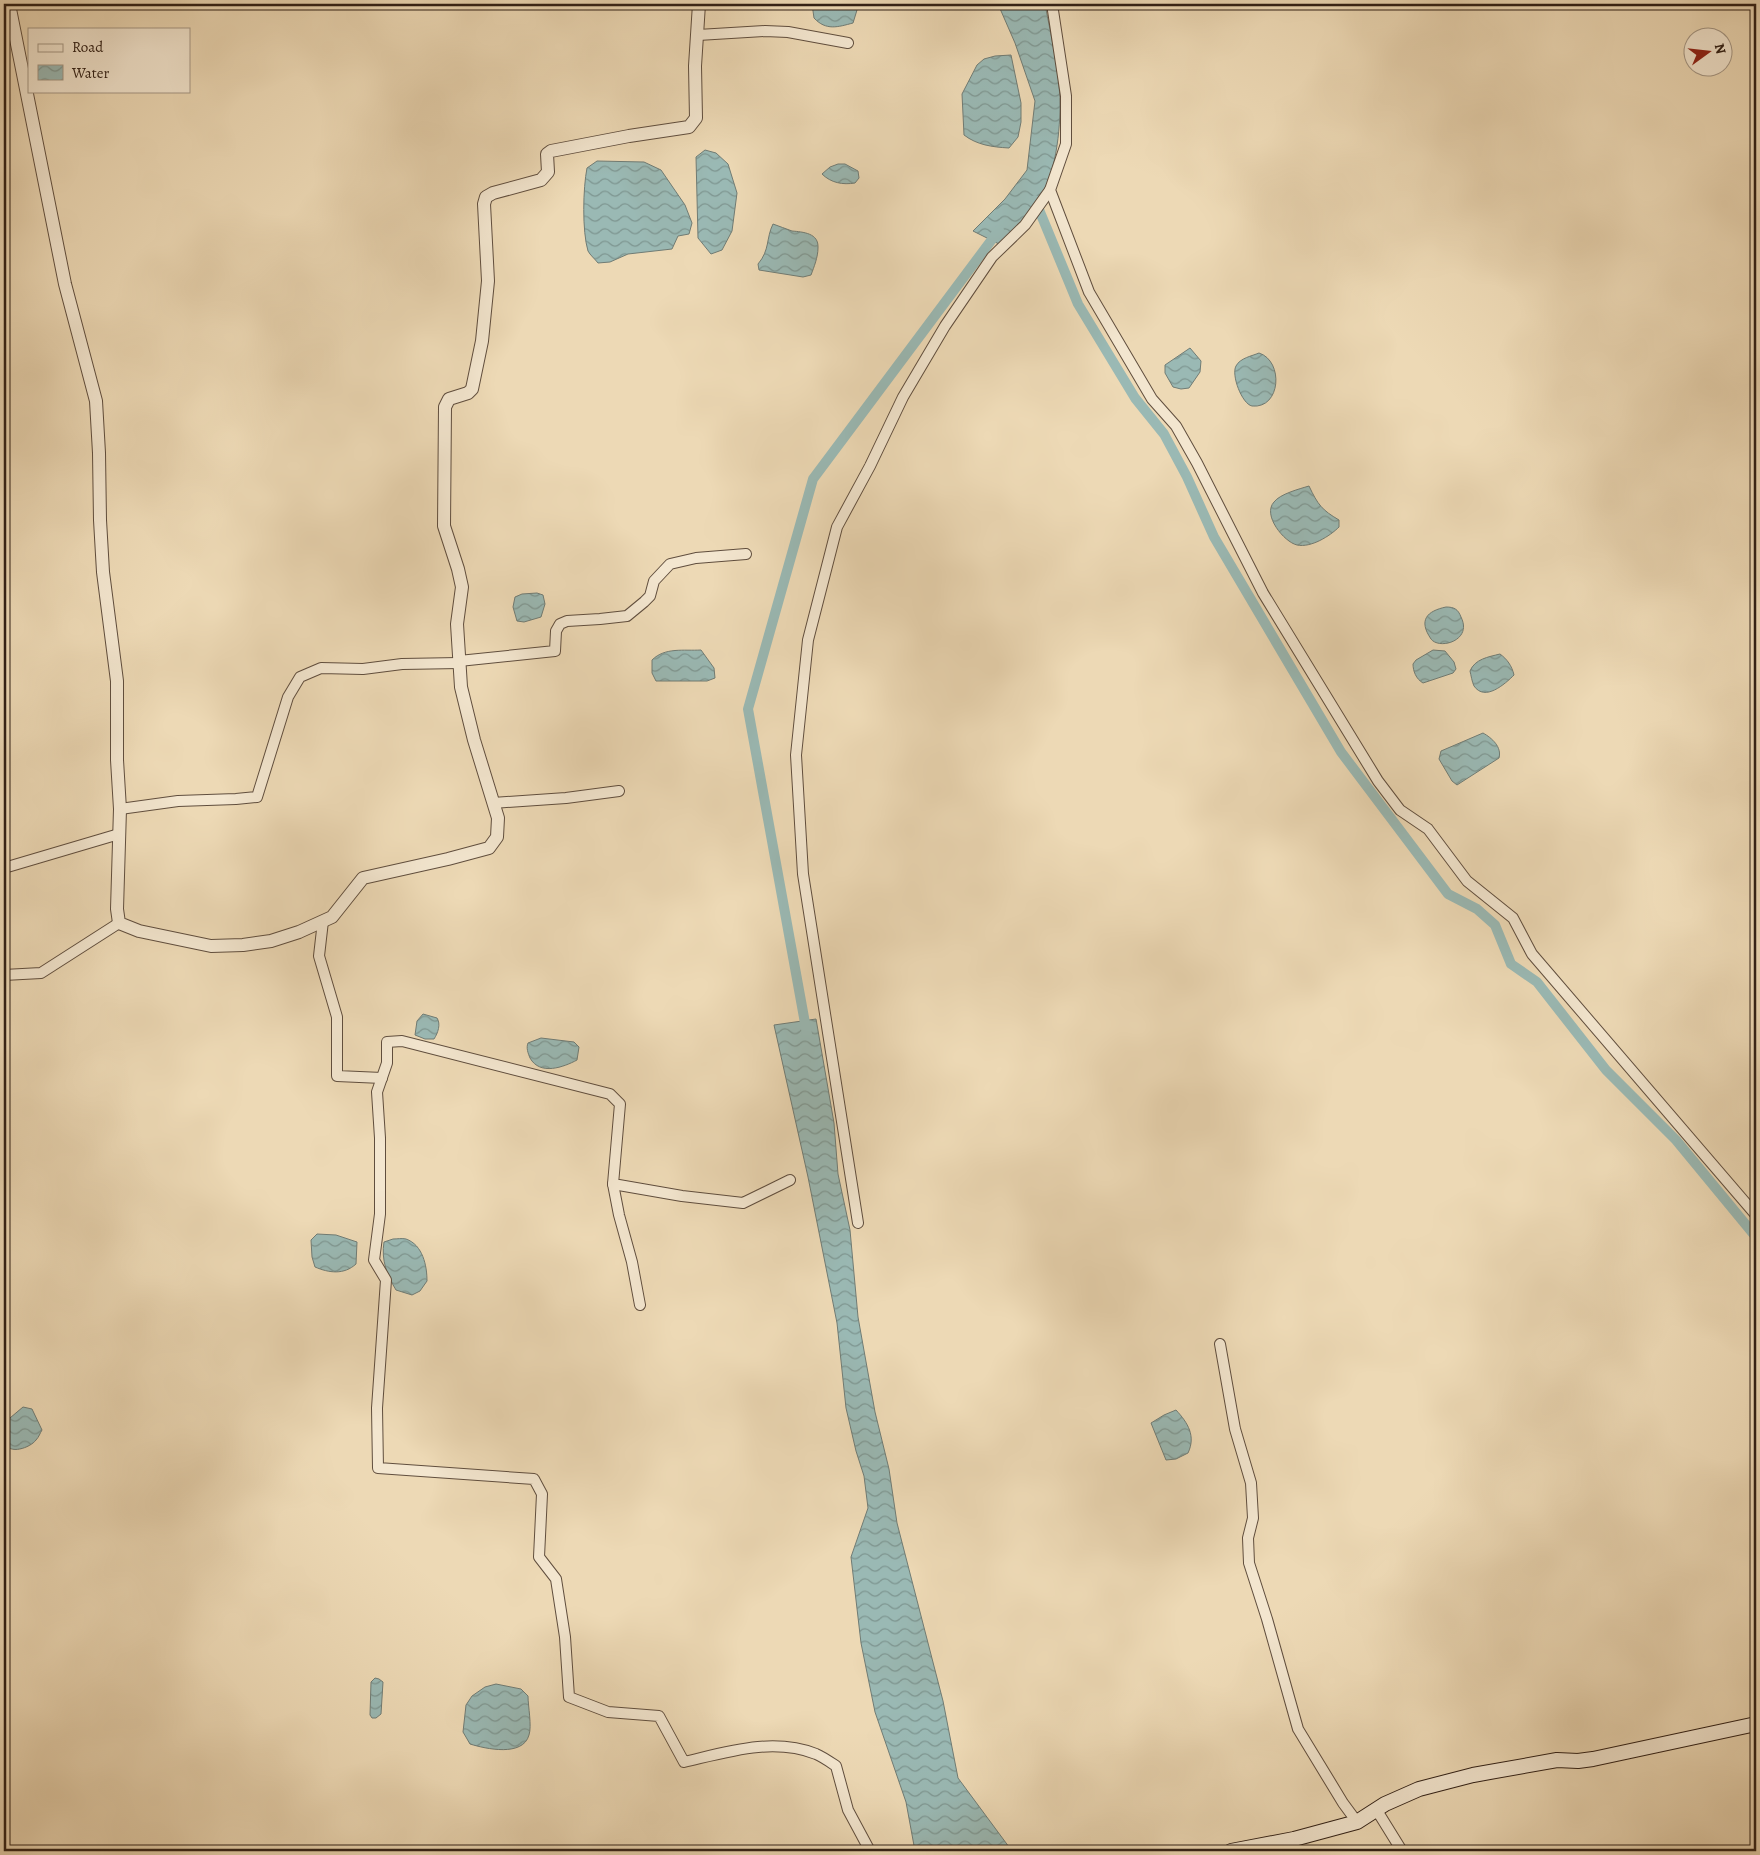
<svg xmlns="http://www.w3.org/2000/svg" width="1760" height="1855" font-family="Alegreya,serif">
	<style>
		.water { fill: url(#water-waves); stroke: #707c75 }
		.lines { fill: none; stroke-linecap: round; stroke-linejoin: round }
		.canal { stroke: #9ab9b4; stroke-width: 10 }
		.minor-casing { stroke: #604e3e; stroke-width: 12 }
		.tertiary-casing { stroke: #604e3e; stroke-width: 14 }
		.secondary-casing { stroke: #312016; stroke-width: 16 }
		.minor { stroke: #f3e6cf; stroke-width: 10 }
		.tertiary { stroke: #f3e6cf; stroke-width: 12 }
		.secondary { stroke: #f3e6cf; stroke-width: 14 }
	</style>
	<defs>
		<pattern id="water-waves" width="16" height="10" patternUnits="userSpaceOnUse" patternTransform="scale(1.25)"><rect width="16" height="10" fill="#9ab9b4"/><path d="M0 5q4-4 8 0t8 0" fill="none" stroke="#7e9691"/></pattern>
	</defs>
	<rect width="100%" height="100%" fill="#edd9b5"/>
	<filter id="stains"><feTurbulence type="fractalNoise" baseFrequency=".004" numOctaves="4"/><feColorMatrix values="0 0 0 0 .2 0 0 0 0 .09 0 0 0 0 .02 0 0 0 .5 -.17"/></filter>
	<radialGradient id="worn" r=".72"><stop offset=".6" stop-color="#630" stop-opacity="0"/><stop offset="1" stop-color="#630" stop-opacity=".3"/></radialGradient>
	<g class="water">
		<path d="M812,4H852L857,10L853,23C838,27 826,31 814,18Z"/>
		<path d="M998,4H1045C1051,36 1061,77 1060,110C1059,147 1052,190 1028,219C1020,228 1008,236 999,244L973,231L1005,199L1027,170L1035,101L1015,43Z"/>
		<path d="M1011,55L1021,103V122L1018,137L1009,148C992,147 977,145 964,135L962,94L977,65L984,59L995,56Z"/>
		<path d="M705,150L716,153L728,164L737,193L732,231L722,250L711,254L698,238L696,157Z"/>
		<path d="M597,161L644,162L661,170L685,205L692,223L689,234L678,236L672,249L628,254L610,262L598,263C595,259 590,255 588,251C582,231 583,188 587,168Z"/>
		<path d="M838,164H845L858,171L859,178L855,183C843,185 831,183 822,174L830,167Z"/>
		<path d="M773,224C779,226 786,229 792,231C803,232 819,233 818,248C818,257 814,267 811,275L803,277L759,270L758,264C770,250 766,238 773,224Z"/>
		<path d="M1190,348L1201,361L1200,372L1189,388L1181,389L1173,387L1165,373V365Z"/>
		<path d="M1259,353C1284,361 1281,409 1252,406C1242,404 1231,375 1236,366C1240,358 1252,356 1259,353Z"/>
		<path d="M1309,486C1318,505 1322,510 1339,520V527C1330,536 1311,548 1297,545C1284,542 1262,515 1274,502C1280,494 1299,489 1309,486Z"/>
		<path d="M537,593L543,595L545,604L541,617L524,622L517,621L513,607L515,597L522,594Z"/>
		<path d="M1446,607C1454,607 1458,609 1461,617C1473,641 1439,650 1431,639C1418,620 1427,611 1446,607Z"/>
		<path d="M701,650L714,668L715,678L707,681H656L652,673V660C665,647 684,651 701,650Z"/>
		<path d="M1433,650L1445,651L1454,662L1456,669L1453,673L1423,683C1416,679 1413,671 1413,664L1416,660Z"/>
		<path d="M1500,654C1507,659 1512,666 1514,675C1505,684 1485,702 1474,686C1472,682 1471,675 1470,671C1475,659 1488,657 1500,654Z"/>
		<path d="M1483,733C1492,738 1502,747 1499,758L1457,785L1452,781L1439,759L1441,751Z"/>
		<path d="M423,1014L437,1018C441,1024 438,1033 434,1039H425L415,1035L417,1021Z"/>
		<path d="M816,1019L834,1123L838,1174L850,1230L858,1317L875,1412L889,1469L897,1523L943,1701L958,1778L1012,1851H915L906,1802L875,1712L861,1643L851,1557L868,1508L864,1476L856,1451L846,1408L837,1323L808,1177L774,1025Z"/>
		<path d="M541,1038L574,1042L579,1047L577,1060C564,1067 540,1076 530,1058C528,1053 526,1048 528,1043Z"/>
		<path d="M317,1234L336,1235L357,1242L356,1264C344,1275 329,1273 315,1267L312,1257L311,1240Z"/>
		<path d="M393,1239C397,1239 402,1238 406,1239C423,1245 427,1266 427,1281L420,1291L412,1295L396,1290C387,1275 381,1260 384,1242Z"/>
		<path d="M23,1407L32,1409L42,1430C40,1433 39,1437 36,1440C30,1448 9,1455 5,1443C2,1437 4,1429 4,1423Z"/>
		<path d="M1176,1410C1188,1423 1196,1436 1188,1453L1176,1459L1166,1460L1151,1423L1164,1415Z"/>
		<path d="M375,1678L379,1679L383,1682L381,1714L376,1718H372L370,1715L371,1682Z"/>
		<path d="M496,1684L521,1689L528,1696C528,1706 532,1726 529,1735C523,1757 486,1749 470,1744L463,1732L466,1705L472,1696L485,1687Z"/>
	</g>
	<g class="lines">
		<g class="canal">
			<path d="M1035,200L1078,304L1135,398L1164,434L1187,477L1214,537L1341,752L1448,894L1477,909L1495,925L1511,964L1537,982L1606,1070L1676,1140L1756,1237"/>
			<path d="M807,1034L748,709L813,479L999,230"/>
		</g>
		<defs>
			<g id="minor">
				<path d="M1052,4L1066,96V144L1050,190L1089,292L1152,399L1176,426L1197,463L1263,593L1378,781L1400,810L1428,829L1467,881L1513,918L1532,954L1756,1215"/>
				<path d="M698,35L765,31L788,32L848,43"/>
				<path d="M459,661L555,651L556,631L560,624L567,621L600,619L627,616L644,602L650,596L654,581L670,564L696,558L746,554"/>
				<path d="M493,803L566,798L619,791"/>
				<path d="M120,809L178,801L236,799L257,797L288,697L300,677L321,668L363,669L402,664L459,663"/>
				<path d="M4,868L119,834"/>
				<path d="M323,921L319,956L337,1017V1076L382,1078"/>
				<path d="M4,975L41,973L119,923"/>
				<path d="M790,1180L743,1203L682,1196L613,1184L620,1104L610,1094L402,1041L387,1042V1063L377,1092L380,1138V1214L374,1260L386,1280L377,1408L378,1468L534,1479L542,1494L539,1557L556,1579L565,1637L569,1697L608,1712L659,1716L684,1762C727,1752 773,1737 816,1754C823,1757 830,1762 836,1766L848,1810L870,1851"/>
				<path d="M613,1184L619,1215L632,1262L640,1305"/>
				<path d="M858,1223L803,874L796,755L808,640L837,527L870,466L903,397L945,326L992,257L1025,225L1050,190"/>
				<path d="M1220,1344L1235,1429L1251,1483L1253,1518L1248,1538L1249,1563L1267,1619L1298,1729L1343,1803L1357,1822"/>
				<path d="M1376,1809L1402,1851"/>
			</g>
			<path id="tertiary" d="M9,4L65,284L96,401L99,453L100,520L103,572L117,681V760L120,809L117,909L119,923L139,931L211,946L243,945L271,941L299,932L332,917L363,878L448,859L489,848L497,837L498,818L474,740L461,687L457,624L462,587L458,569L444,526L445,407L449,399L468,393L472,389L482,341L488,281L484,204L486,197L493,193L541,180L548,172L547,154L551,151L629,136L689,127L696,118L695,66L699,4"/>
			<path id="secondary" d="M1231,1851L1294,1839L1357,1822L1385,1804L1419,1789L1473,1775L1557,1760L1578,1761L1593,1759L1756,1724"/>
		</defs>
		<use href="#minor" class="minor-casing"/>
		<use href="#tertiary" class="tertiary-casing"/>
		<use href="#secondary" class="secondary-casing"/>
		<use href="#minor" class="minor"/>
		<use href="#tertiary" class="tertiary"/>
		<use href="#secondary" class="secondary"/>
	</g>
	<rect width="1760" height="1855" fill="none" stroke="#edd9b5" stroke-width="20"/>
	<rect x="5" y="5" width="1750" height="1845" fill="none" stroke="#312016" stroke-width="2.5"/>
	<rect x="10" y="10" width="1740" height="1835" fill="none" stroke="#312016"/>
	<rect x="28" y="28" width="162" height="65" fill="#f3e6cf" stroke="#a59785"/>
	<rect x="38" y="44" width="25" height="8" fill="#f3e6cf" stroke="#a59785"/>
	<text x="72" y="52" font-size="15" fill="#312016">Road</text>
	<rect x="38" y="65" width="25" height="15" fill="url(#water-waves)" stroke="#a59785"/>
	<text x="72" y="78" font-size="15" fill="#312016">Water</text>
	<g transform="translate(1708 52) rotate(75)"><circle r="24" fill="#f3e6cf" stroke="#a59785"/>
	<path d="M0-4L9 19L0 12L-9 19Z" fill="#8f2418"/>
	<text y="-8" font-size="14" font-weight="bold" text-anchor="middle" fill="#312016">N</text>
	</g>
	<rect width="100%" height="100%" filter="url(#stains)"/>
	<rect width="100%" height="100%" fill="url(#worn)"/>
</svg>
